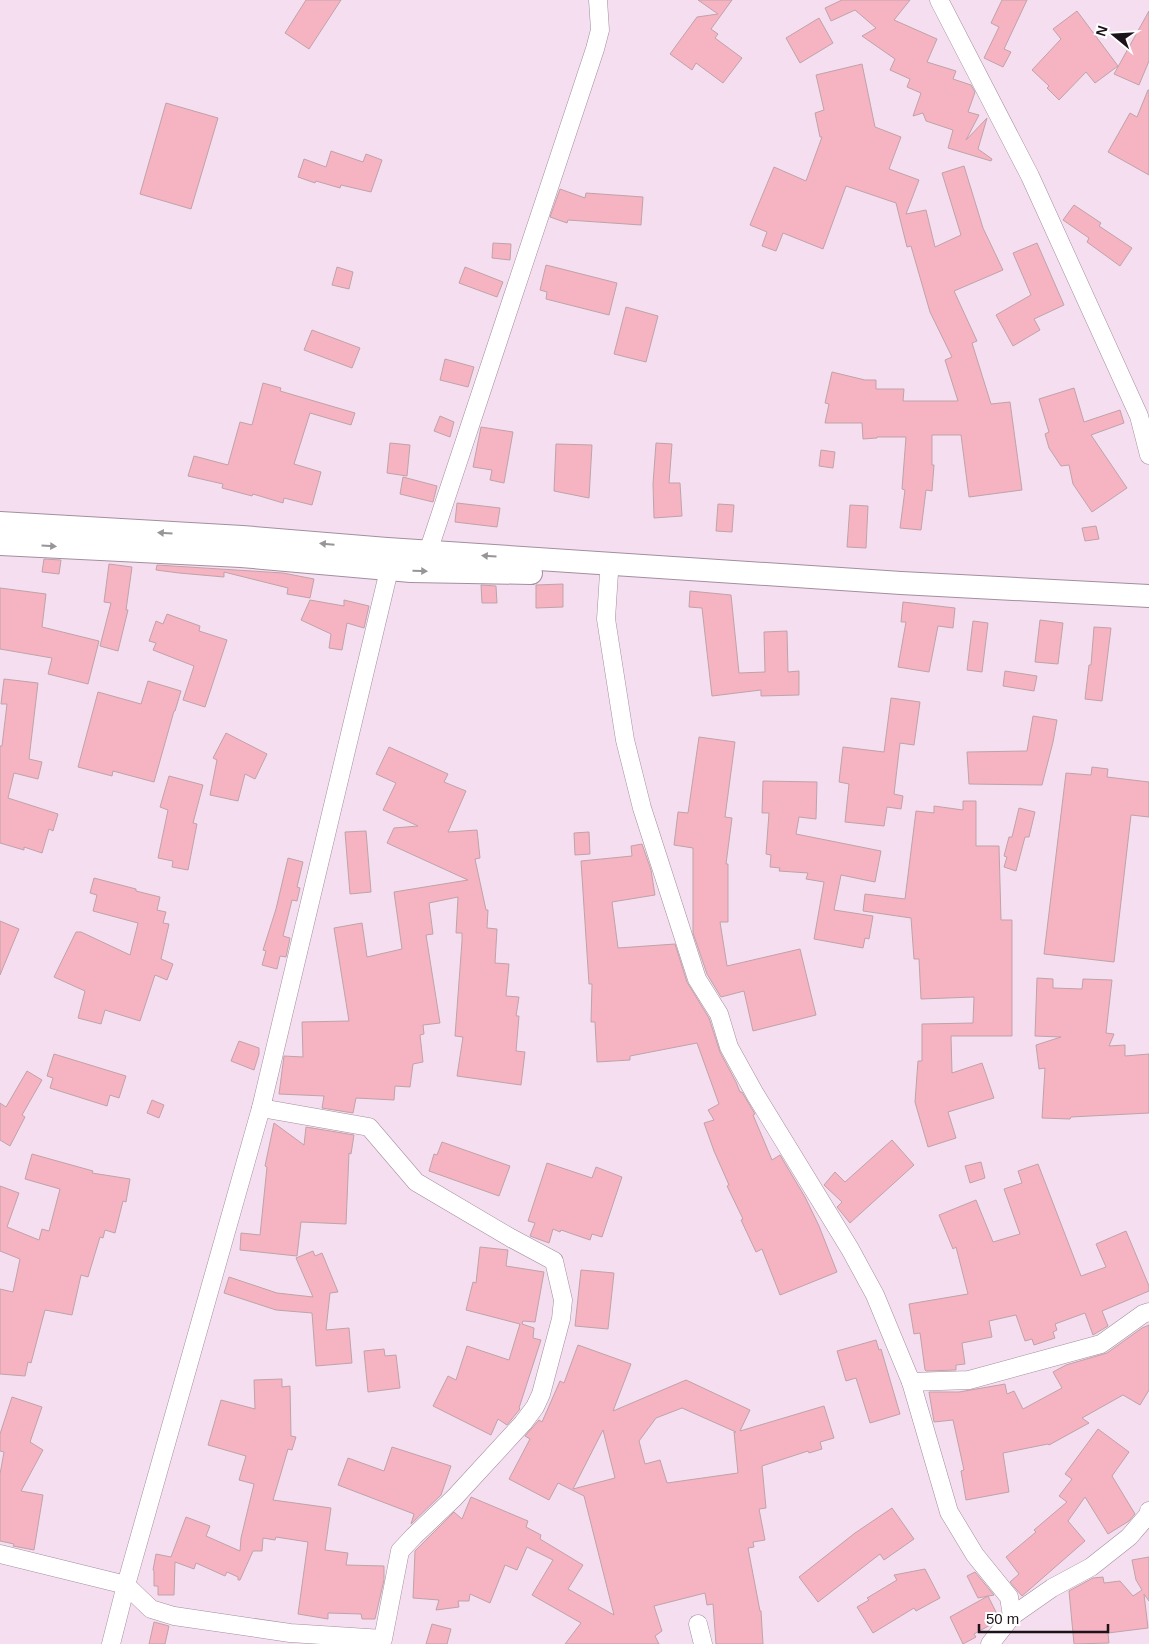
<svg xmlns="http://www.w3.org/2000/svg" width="1149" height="1644" font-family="Helvetica,sans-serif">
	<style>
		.building { fill: #f6b3c2; stroke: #bfa3a9; fill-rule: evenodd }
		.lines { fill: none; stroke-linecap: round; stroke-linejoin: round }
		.minor-casing { stroke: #a38e9e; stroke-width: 19 }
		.tertiary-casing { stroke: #a38e9e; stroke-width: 24 }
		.minor { stroke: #fff; stroke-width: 18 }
		.tertiary { stroke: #fff; stroke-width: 22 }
		.oneway { fill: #989598 }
	</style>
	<rect width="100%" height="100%" fill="#f5deef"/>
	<g class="building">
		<path d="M306,0H341L309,49L285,33Z"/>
		<path d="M698,0H732L711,29L718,34L715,38L742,58L723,83L696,63L692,70L670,54L697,17L718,14Z"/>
		<path d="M842,0H910L894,20L937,39L927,62L956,71L953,79L971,85L975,92L968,112L979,115L966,140L987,118L978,149L992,159L991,161L948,148L953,130L926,121L923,113L913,116L921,93L907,87L910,79L890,70L895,59L862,36L876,28L855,10L831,21L825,8Z"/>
		<path d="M1002,0H1027L1004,49L1011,52L1003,67L984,58L999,27L991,23Z"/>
		<path d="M1077,11L1118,66L1095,83L1086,72L1059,100L1047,88L1049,86L1032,70L1061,39L1053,29Z"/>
		<path d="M1149,11V61L1139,85L1114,74Z"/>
		<path d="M819,18L833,43L800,63L786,38Z"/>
		<path d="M862,64L875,127L901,137L889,169L919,180L906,214L926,210L935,247L961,235L942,173L964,166L983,228L1003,270L954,291L977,341L972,343L991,404L1010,402L1022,490L969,497L961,435H932V465H934L932,491L926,490L921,530L900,528L905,490L902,489L906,437H877V438L863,439L862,423H825L829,404L825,403L832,372L865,380H876V389H904L903,401H958L945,360L952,357L930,312L911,246L907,247L896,203L846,186L823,249L783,233L776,251L762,246L767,232L750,225L774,167L806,181L822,137H820L815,113L824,110L816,75Z"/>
		<path d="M1148,90H1149V175L1108,152L1130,113L1137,117Z"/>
		<path d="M166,103L218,118L191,209L140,194Z"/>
		<path d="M331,151L363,162L366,154L382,160L371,192L341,185L340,188L316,181L315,183L298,177L304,159L326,167Z"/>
		<path d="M560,189L585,198L586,193L643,197L641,225L568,220L567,223L550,217Z"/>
		<path d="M1074,205L1101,223L1099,226L1132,248L1120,266L1087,242L1089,238L1063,220Z"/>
		<path d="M493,243L511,244L510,260L492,258Z"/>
		<path d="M1037,243L1064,305L1034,319L1040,330L1013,346L996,315L1031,295L1013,253Z"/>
		<path d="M546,265L617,283L609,315L546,299L547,292L540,290Z"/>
		<path d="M337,267L353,272L349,289L332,285Z"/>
		<path d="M465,267L503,282L497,297L459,283Z"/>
		<path d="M626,307L658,316L646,362L614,354Z"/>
		<path d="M312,330L360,348L352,368L304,350Z"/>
		<path d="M445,359L474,367L468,387L440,380Z"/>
		<path d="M263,383L281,388L280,391L355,413L351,425L310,413L294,464L321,472L312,505L284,498L283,503L253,494L252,496L222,488L223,484L188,476L194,456L228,465L240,422L252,425Z"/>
		<path d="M1074,388L1084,422L1120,410L1124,423L1091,435L1127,488L1092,512L1073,484L1069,465L1061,466L1049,448L1045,434L1049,432L1039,399Z"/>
		<path d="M440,416L454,422L450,437L434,431Z"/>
		<path d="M481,427L513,432L504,483L490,480L492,470L473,467Z"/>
		<path d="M390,443L410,445L407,476L387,473Z"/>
		<path d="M656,443L672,444L669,483H680L682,516L654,518L653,484Z"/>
		<path d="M556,444L592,445L589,498L554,491Z"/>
		<path d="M821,450L835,452L833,468L819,466Z"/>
		<path d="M403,477L437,486L433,502L400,494Z"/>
		<path d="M457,503L500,508L497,527L455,522Z"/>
		<path d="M718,504L734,505L732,532L716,531Z"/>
		<path d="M850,505L868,506L866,548L847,547Z"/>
		<path d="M1096,526L1099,539L1085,541L1082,528Z"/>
		<path d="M44,559L61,560L59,574L42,572Z"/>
		<path d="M109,564L132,567L126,610H128L118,651L100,646L111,603L104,602Z"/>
		<path d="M157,565L283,573L314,579L310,598L287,594L288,588L224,572V577L179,573L156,570Z"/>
		<path d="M563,584V607L536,608V585Z"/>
		<path d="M481,585L496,586L497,603H482Z"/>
		<path d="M0,588L46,594L42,627L99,641L88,684L48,674L52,658L0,649Z"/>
		<path d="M690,591L731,595L739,673L765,672L764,632L787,631L788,672L799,671V695L761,696V690L712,696L702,608L689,607Z"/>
		<path d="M310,600L344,606V600L369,606L364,628L347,623L342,650L329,648L331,634L301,620Z"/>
		<path d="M903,602L955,608L953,628L938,626L929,672L898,667L906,622H901Z"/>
		<path d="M167,614L200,626L199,631L227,640L205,707L183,700L194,666L153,650L156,643L149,641L156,621L163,624Z"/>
		<path d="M1040,620L1063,623L1058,664L1035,662Z"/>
		<path d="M973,621L988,623L982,672L967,670Z"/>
		<path d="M1094,627L1111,628L1102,701L1085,699L1089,665H1091Z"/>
		<path d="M1005,671L1037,676L1034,691L1003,686Z"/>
		<path d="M4,679L38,683L29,759L42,762L38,779L14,773L8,798L58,814L53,831L49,829L42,853L24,847V850L0,843V746H2L7,704H1Z"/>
		<path d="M148,681L181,691L175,711H174L154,782L113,771L112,776L78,767L98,692L141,704Z"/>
		<path d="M891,698L920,702L914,745L900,743L894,794L903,796L901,809L887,807L884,826L845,822L849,784L839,782L843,747L884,752Z"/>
		<path d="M1033,716L1057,720L1053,742L1042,785L969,784L967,752L1027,751Z"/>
		<path d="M226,733L267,754L255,779L245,774L238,801L210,795L217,760L213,758Z"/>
		<path d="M699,737L735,742L725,817L732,818L726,864H728V922H720L727,966L800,949L816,1015L753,1031L744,991L721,997L707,974L693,933V848L674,845L678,812L688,813Z"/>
		<path d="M389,747L448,774L444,782L466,791L448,832L477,830L480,858L475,859L486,910H488L487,928L497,929L495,963L509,964L506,996L519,997L516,1016H519L516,1051L525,1052L521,1085L457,1076L463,1037L455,1036L462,941V933H456L458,897L429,903L433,934L426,935L440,1023L423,1025L424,1034L420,1035L423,1062L413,1064L410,1087L395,1086L394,1100L356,1098L353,1113L322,1108L324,1096L279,1094L284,1056L303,1057L302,1022L349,1021L334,928L362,923L367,957L402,949L394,892L468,880L387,843L394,828L418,826L383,810L396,783L376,774Z"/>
		<path d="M1092,767L1108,769L1107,777L1149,782V817L1131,815L1114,962L1044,954L1066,773L1091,775Z"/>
		<path d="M169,776L203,785L193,823L197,824L188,870L172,867L173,861L158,858L168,810L160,807Z"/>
		<path d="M763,781L817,782L816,819L799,817L796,834L881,851L875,882L841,875L834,910L873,916L869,939L865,938L863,948L814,939L824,882L806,879L808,873L779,871L780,868L770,867L771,855L766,854L769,813H762Z"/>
		<path d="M963,801H976V846H999L1001,920H1012V1036H951L952,1073L982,1063L994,1098L948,1112L956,1138L928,1147L915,1102L918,1061H922V1024L973,1023L974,997L921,999L919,959H914L911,918L863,911L865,894L905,899L916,811L934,813V806L963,810Z"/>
		<path d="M1019,808L1035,812L1029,837H1025L1016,871L1004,867L1007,857L1004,856L1009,837H1012Z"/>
		<path d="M366,831L371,892L350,894L345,832Z"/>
		<path d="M589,832L590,854L575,855L574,833Z"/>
		<path d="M642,844L651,870L655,895L612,902L618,948L675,944L687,982L709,1018L720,1052L736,1082L740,1092H742L755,1114L753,1115L772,1160L780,1155L805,1197L819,1226L837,1272L780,1295L762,1249L756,1252L741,1220L743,1219L727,1186L729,1185L714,1151L704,1123L714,1120L708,1110L719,1104L697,1043L630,1056V1060L597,1062L595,1022H591L592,984H589L581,861L632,856L631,846Z"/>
		<path d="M288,858L303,862L297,887L300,888L297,901L292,900L283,936L290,938L286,957L280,956L277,969L262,965L266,951L263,950L276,909Z"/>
		<path d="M94,878L136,889V891L160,897L157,910L166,912L163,923L169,924L161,959L173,964L167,980L155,975L140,1021L105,1010L101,1024L78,1018L85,991L54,977L76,932H81L130,955L138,923L93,911L97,895L90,893Z"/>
		<path d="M0,921L19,929L0,975Z"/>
		<path d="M1037,978L1053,979V988L1082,989L1083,979L1112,980L1106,1033L1114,1034L1109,1046L1125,1045V1056L1149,1054V1113L1071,1117L1070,1119L1042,1118L1045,1068L1039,1069L1036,1045L1061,1037L1035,1036Z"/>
		<path d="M239,1041L259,1048V1054L254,1070L231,1061Z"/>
		<path d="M54,1054L126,1076L119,1098L110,1095L107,1106L50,1088L53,1078L47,1076Z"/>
		<path d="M27,1071L42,1080L22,1115L25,1117L10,1146L0,1140V1103L6,1107Z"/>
		<path d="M152,1100L164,1105L159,1118L147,1113Z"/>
		<path d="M274,1123L304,1145L306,1127L354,1135L351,1154L349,1153L346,1224L301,1222L297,1256L240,1250L241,1233L260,1235L267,1167L265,1166Z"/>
		<path d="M892,1140L914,1165L850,1223L837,1207L842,1202L824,1185L835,1172L845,1182Z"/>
		<path d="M442,1142L510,1166L499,1196L429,1171L434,1154L437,1155Z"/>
		<path d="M32,1154L93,1171L92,1173L130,1179L126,1202L123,1201L115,1233L105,1230L103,1238L100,1237L88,1277L81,1275L72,1315L45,1310L31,1363L28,1362L25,1376L0,1374V1289L13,1292L20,1259L0,1251V1186L19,1193L7,1227L39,1240L42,1229L49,1231L60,1189L25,1179Z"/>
		<path d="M981,1162L985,1178L970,1183L965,1166Z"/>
		<path d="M547,1163L592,1178L596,1167L622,1177L602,1237L592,1234L590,1240L561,1230L560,1232L553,1229L549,1243L530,1236L535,1223L528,1221Z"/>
		<path d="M1038,1164L1081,1276L1106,1267L1096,1244L1126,1231L1149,1286V1291L1102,1311L1108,1326L1093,1335L1085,1313L1055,1324L1057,1330L1053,1332L1055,1338L1034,1345L1032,1339L1025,1341L1016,1315L989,1321L992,1337L962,1343L965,1364L956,1365V1370L926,1371L925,1370L920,1333L914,1334L909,1304L968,1294L956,1247L953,1249L939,1215L976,1200L993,1242L1020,1234L1004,1189L1022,1183L1018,1171Z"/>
		<path d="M480,1247L508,1250L506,1266L544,1272L535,1322L523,1321L522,1324L534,1328L533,1338L541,1340L519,1408L520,1409L507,1425L498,1419L491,1435L433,1406L448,1376L456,1380L467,1346L509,1360L520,1324L466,1310L473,1282L476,1283Z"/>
		<path d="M313,1251L315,1256L322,1253L338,1292L330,1293L326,1330L349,1328L352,1363L316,1366L312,1313L276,1310L224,1293L229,1277L277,1293L313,1297L296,1258Z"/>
		<path d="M581,1270L614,1273L608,1329L575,1326Z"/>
		<path d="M1149,1325V1390L1140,1405L1123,1395L1082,1418L1089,1423L1049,1445L1048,1444L1003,1453L1009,1492L966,1500L961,1471L964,1470L953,1420L934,1422L929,1392H959L1005,1384L1007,1394L1014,1391L1023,1409L1062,1388L1053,1372L1066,1365L1107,1353L1142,1328Z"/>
		<path d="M876,1340L879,1350L881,1349L900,1414L870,1423L856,1378L846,1381L837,1351Z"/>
		<path d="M578,1345L631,1364L613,1411L686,1380L750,1410L740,1431L824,1406L834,1438L820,1442L822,1449L809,1453L808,1451L762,1466L766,1508L759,1509L765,1540L753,1542L754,1547L748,1548L760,1611H761L763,1644H716L713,1604L707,1605L705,1593L654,1606L662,1631L655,1636L659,1644H565L581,1623L532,1595L553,1560L527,1547L517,1570L505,1565L490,1603L470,1594L469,1601H458L459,1607L436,1610L439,1600L413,1598L415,1551L454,1512L462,1519L471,1497L528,1521L526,1527L541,1535L540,1539L583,1565L568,1589L614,1615L584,1496L558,1483L549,1500L509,1479L530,1439L525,1436L539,1420L542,1422L560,1381L564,1383ZM682,1408L736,1432H734L738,1473L667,1483L660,1460L645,1464L639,1441L656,1418ZM603,1430L615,1478L573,1489Z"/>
		<path d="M384,1349L385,1356L396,1355L400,1388L368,1392L364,1351Z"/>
		<path d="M282,1379V1387L290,1386L291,1436L296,1437L292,1450L288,1449L273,1500L331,1508L325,1550L348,1553L346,1565L384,1566V1580L375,1619H362L361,1614L328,1613V1619L298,1614L308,1542L276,1537L275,1540L263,1538L262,1551H253L240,1580H238V1577L227,1572L225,1576L196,1563L194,1569L175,1562L174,1595H158V1586H154V1571L153,1570L156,1554L171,1557L186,1517L210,1526L206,1536L240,1551L241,1538L254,1484L239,1480L246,1456L208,1445L221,1400L255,1409L254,1380Z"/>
		<path d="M12,1397L42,1407L30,1442L43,1450L21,1491L43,1495L34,1550L13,1546L14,1544L0,1541V1474L4,1452L0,1451V1434Z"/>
		<path d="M1098,1429L1129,1452L1112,1476L1135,1514L1129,1521L1108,1534L1085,1497L1068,1521L1085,1541L1022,1596L1010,1582L1019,1574L1006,1557L1036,1532L1034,1530L1067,1502L1059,1496L1072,1479L1065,1474Z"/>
		<path d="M392,1447L451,1466L441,1495L411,1524L414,1514L338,1485L348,1458L384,1471Z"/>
		<path d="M892,1508L914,1539L884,1560L880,1554L818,1602L799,1577L855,1533Z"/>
		<path d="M1149,1557V1601L1144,1594L1148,1628L1108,1633L1109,1643L1074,1644L1069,1591L1093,1578L1103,1577L1104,1583L1120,1581L1133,1596L1142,1590L1136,1580L1132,1560Z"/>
		<path d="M925,1569L940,1598L916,1611L914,1608L873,1633L857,1607L869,1600L867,1598L897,1580L894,1575Z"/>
		<path d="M975,1572L994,1595L978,1598L967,1576Z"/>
		<path d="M988,1596L998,1616L992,1624L974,1634L976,1637L963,1644L950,1617Z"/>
		<path d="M154,1622L169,1626L165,1644H149Z"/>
		<path d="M432,1624L451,1629L447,1644H426Z"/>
	</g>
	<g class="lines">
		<defs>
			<g id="minor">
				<path d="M939,0L1030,176L1139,416L1149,455"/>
				<path d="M428,552L595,49L600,30L598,0"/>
				<path d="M609,573L606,619L625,740L642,808L697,979L719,1014L729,1047L755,1094L850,1249L875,1295L911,1382L969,1380L1101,1344L1143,1314L1149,1312"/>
				<path d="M911,1382L949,1512L975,1555L1009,1597L1012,1616"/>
				<path d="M0,1554L126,1585L151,1609L174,1616L290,1633L383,1639L400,1551L414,1536L454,1498L523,1423L535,1407L541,1394L561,1319L563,1300L554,1261L511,1238L416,1182L369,1127L261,1108"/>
				<path d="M698,1624L703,1644"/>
				<path d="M111,1644L126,1585L261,1108L389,570"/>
				<path d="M990,1644L1012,1616L1052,1588L1091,1567L1129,1537L1148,1515L1149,1511"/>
			</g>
			<g id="tertiary">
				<path d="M0,523L242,537L387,549L901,583L1149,596"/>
				<path d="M0,544L241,556L411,571L531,573"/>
			</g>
		</defs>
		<use href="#minor" class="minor-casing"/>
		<use href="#tertiary" class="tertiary-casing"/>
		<use href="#minor" class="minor"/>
		<use href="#tertiary" class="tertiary"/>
	</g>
	<defs><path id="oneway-solid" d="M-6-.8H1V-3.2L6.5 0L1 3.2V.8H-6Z" transform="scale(1.25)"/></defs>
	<g class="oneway">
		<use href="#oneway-solid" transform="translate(165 533) rotate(-176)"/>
		<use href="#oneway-solid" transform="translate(327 544) rotate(-175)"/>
		<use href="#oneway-solid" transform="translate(49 546) rotate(3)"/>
		<use href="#oneway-solid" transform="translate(489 556) rotate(-176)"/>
		<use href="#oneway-solid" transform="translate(420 571) rotate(1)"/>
	</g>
	<g transform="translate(1114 35) rotate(288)" stroke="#ffffff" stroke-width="4" paint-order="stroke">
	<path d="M0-4L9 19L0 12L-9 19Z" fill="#1b1319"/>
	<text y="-8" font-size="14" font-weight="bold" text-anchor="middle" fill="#1b1319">N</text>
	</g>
	<path d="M979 1624v8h129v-8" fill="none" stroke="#1b1319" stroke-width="2.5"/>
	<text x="986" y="1624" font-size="15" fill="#1b1319" stroke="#ffffff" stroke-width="4" paint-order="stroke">50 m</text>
</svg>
